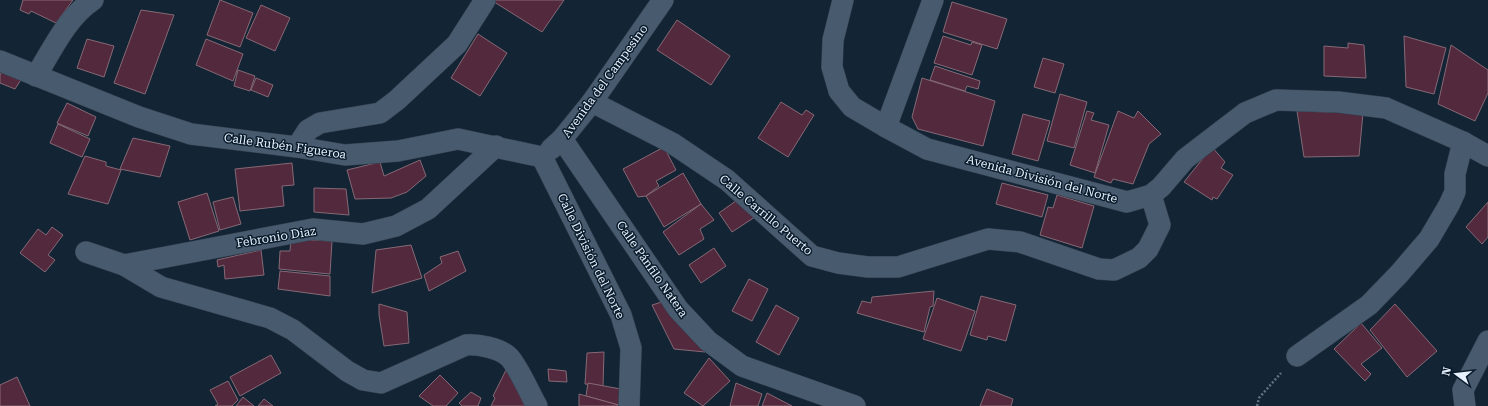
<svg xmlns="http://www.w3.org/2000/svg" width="1488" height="406" font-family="'Roboto Serif',serif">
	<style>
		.building { fill: #53293d; stroke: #856975 }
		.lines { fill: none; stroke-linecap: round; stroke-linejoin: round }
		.minor-casing { stroke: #333f4e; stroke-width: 22 }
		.path { stroke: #647382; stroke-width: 2.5; stroke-dasharray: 2 2; stroke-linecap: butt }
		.minor { stroke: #475a6e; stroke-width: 21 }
		.labels { text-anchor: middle; stroke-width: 3; stroke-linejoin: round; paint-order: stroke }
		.street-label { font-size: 12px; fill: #e6f1fd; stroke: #0a1b2b }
	</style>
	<rect width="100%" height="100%" fill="#132435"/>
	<g class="building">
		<path d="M23,0H73L56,23L31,11L29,14L20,10Z"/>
		<path d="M220,0L253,13L240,47L207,35Z"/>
		<path d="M491,0H564L542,32Z"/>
		<path d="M952,2L1007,19L997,49L943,32Z"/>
		<path d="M261,5L290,18L275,51L246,38Z"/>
		<path d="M141,10L174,15L145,94L114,83Z"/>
		<path d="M677,20L730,56L711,85L657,50Z"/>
		<path d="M478,34L507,53L480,96L451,78Z"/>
		<path d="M943,36L971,45L972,42L982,45L972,75L934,63Z"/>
		<path d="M1404,36L1446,48L1434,94L1406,87Z"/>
		<path d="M87,39L114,46L104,77L77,68Z"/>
		<path d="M206,39L243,54L233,81L196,65Z"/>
		<path d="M1348,43L1364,45L1366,78L1324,76V46L1348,48Z"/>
		<path d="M1451,45L1488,70V93L1475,121L1438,104Z"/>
		<path d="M1043,58L1064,64L1055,93L1034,87Z"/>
		<path d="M5,66L22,78L15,89L0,83V75Z"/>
		<path d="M935,66L980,81L978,89L967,86L965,91L930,80Z"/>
		<path d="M238,70L255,76L250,91L234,86Z"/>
		<path d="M256,78L273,85L268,97L251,90Z"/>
		<path d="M922,78L995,101L983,146L918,129L912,117Z"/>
		<path d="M1060,94L1087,102L1074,148L1047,141Z"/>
		<path d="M781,102L802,115L806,110L814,115L788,157L758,138Z"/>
		<path d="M67,103L96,117L88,136L57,123Z"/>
		<path d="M1087,111L1094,113L1091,120L1109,125L1095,173L1070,165Z"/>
		<path d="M1118,111L1134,118L1138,111L1161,134L1149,144L1133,184L1113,179L1111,183L1094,177Z"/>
		<path d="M1297,111L1363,113L1359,156L1304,157Z"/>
		<path d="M1023,114L1050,121L1038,161L1012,154Z"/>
		<path d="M58,124L90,139L82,157L50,143Z"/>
		<path d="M133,138L170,146L160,177L120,169Z"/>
		<path d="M664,147L676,170L656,181L659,186L646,196L638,197L623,169Z"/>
		<path d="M1212,147L1225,162L1221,168L1233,175L1217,199L1213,197L1212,200L1184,182Z"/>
		<path d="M85,156L106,162V166L121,170L108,204L68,194Z"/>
		<path d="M420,160L426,176L407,192L391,198L355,199L347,170L380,162L384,176Z"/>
		<path d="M292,163L294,185L282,186L284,206L240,211L235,169Z"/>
		<path d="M683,173L701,204L664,227L646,196Z"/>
		<path d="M1002,183L1048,195L1042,217L996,204Z"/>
		<path d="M314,188L346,189L349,215L314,212Z"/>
		<path d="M207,193L219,231L190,240L178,202Z"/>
		<path d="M744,195L758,215L732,232L719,213Z"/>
		<path d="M1057,195L1094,206L1082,248L1040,235L1048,207L1053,208Z"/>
		<path d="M233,197L241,224L220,230L213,202Z"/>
		<path d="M1488,202V237L1482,244L1466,227Z"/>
		<path d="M701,204L714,220L700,229L704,239L679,255L663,232Z"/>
		<path d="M52,227L63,235L48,255L55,260L45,272L20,253L38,229L46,235Z"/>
		<path d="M291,239L332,241L330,274L279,269L280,251H290Z"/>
		<path d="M411,245L422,278L372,293L376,250Z"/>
		<path d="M714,248L726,266L701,283L689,265Z"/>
		<path d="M261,250L264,275L225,279L224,265L218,267L217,260Z"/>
		<path d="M458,251L466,271L429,291L424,275L442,263L440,257Z"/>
		<path d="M280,271L330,276V296L278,289Z"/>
		<path d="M749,279L768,289L752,321L732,311Z"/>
		<path d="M934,291L933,306L930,307L924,332L857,313L862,301L871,303L872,297Z"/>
		<path d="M981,296L1016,305L1006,341L988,336L987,340L970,335Z"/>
		<path d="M937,298L975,311L961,351L923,339Z"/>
		<path d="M668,300L705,352L674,349L652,305Z"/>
		<path d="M379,304L407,312L409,343L384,346L379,315Z"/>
		<path d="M1395,304L1437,351L1407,377L1370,330Z"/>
		<path d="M776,305L799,318L779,355L756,342Z"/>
		<path d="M1361,323L1382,348L1361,364L1371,374L1365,381L1334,349Z"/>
		<path d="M604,352L603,386L585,384L587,353Z"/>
		<path d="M271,355L281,373L240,396L230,377Z"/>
		<path d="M709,358L730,381L703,406L684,393Z"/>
		<path d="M548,369L566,371L567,382L549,381Z"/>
		<path d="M506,370L509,374L525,406H491L495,398L493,396Z"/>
		<path d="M440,375L458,393L446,406H433L419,396Z"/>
		<path d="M17,377L30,406H0V385Z"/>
		<path d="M228,381L238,400L232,406H215L218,404L210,390Z"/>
		<path d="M588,383L626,390L622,406L586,396Z"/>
		<path d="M736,383L762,394L758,406H730Z"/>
		<path d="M987,389L1013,399L1011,406H980Z"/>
		<path d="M471,392L481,398L478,406H462L459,403Z"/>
		<path d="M767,393L792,406H762Z"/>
		<path d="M579,394L622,406H579Z"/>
		<path d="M243,397L254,406H236Z"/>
		<path d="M264,399L273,406H258Z"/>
	</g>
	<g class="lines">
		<defs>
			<g id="minor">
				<path d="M843,0L833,40L832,67L839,91L852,107L886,127L927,149L1127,202L1151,195L1161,187L1185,159L1211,139L1245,113L1276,100L1338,102L1386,108L1463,142L1488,156"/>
				<path d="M0,61L139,117L191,134L297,147L345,155L398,151L458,139L542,157"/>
				<path d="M36,76C52,50 67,17 93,0"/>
				<path d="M592,102L672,143L727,180L812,256L838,263L868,267H898L988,239L1020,242L1099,269L1114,270L1139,258L1148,249L1160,225L1151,195"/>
				<path d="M886,127L933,0"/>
				<path d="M562,139L678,309L708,341L742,366L855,406"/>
				<path d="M297,147L308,130L320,123L380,113L397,100L457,44L485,0"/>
				<path d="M551,149L562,139L592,102L663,0"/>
				<path d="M542,157L621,315L631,348L629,406"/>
				<path d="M86,252L124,265L161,287L270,318L293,330L347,371L363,380L381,383L466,345C478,344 500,348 509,357C518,366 530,394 537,406"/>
				<path d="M124,265L313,229L363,234L396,226L428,209L496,146"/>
				<path d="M1297,356L1369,305L1399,274L1429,239L1449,205L1455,192V174L1463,142"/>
				<path d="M1465,406L1463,390L1488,341"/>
			</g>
		</defs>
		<use href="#minor" class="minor-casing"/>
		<path class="path" d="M1257,406L1259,398L1281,373"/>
		<use href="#minor" class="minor"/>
	</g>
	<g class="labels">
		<g class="street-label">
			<text transform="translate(605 81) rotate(-54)" y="4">Avenida del Campesino</text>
			<text transform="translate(285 146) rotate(8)" y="4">Calle Rubén Figueroa</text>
			<text transform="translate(1042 179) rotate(15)" y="4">Avenida División del Norte</text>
			<text transform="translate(766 215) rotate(40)" y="4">Calle Carrillo Puerto</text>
			<text transform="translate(276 237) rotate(-9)" y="4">Febronio Diaz</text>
			<text transform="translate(591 256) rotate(64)" y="4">Calle División del Norte</text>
			<text transform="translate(652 269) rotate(55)" y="4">Calle Pánfilo Natera</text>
		</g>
	</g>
	<g transform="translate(1456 374) rotate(285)" stroke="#0a1b2b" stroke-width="3" paint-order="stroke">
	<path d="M0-3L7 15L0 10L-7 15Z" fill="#e6f1fd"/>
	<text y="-6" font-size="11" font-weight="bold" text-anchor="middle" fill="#e6f1fd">N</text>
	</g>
</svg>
